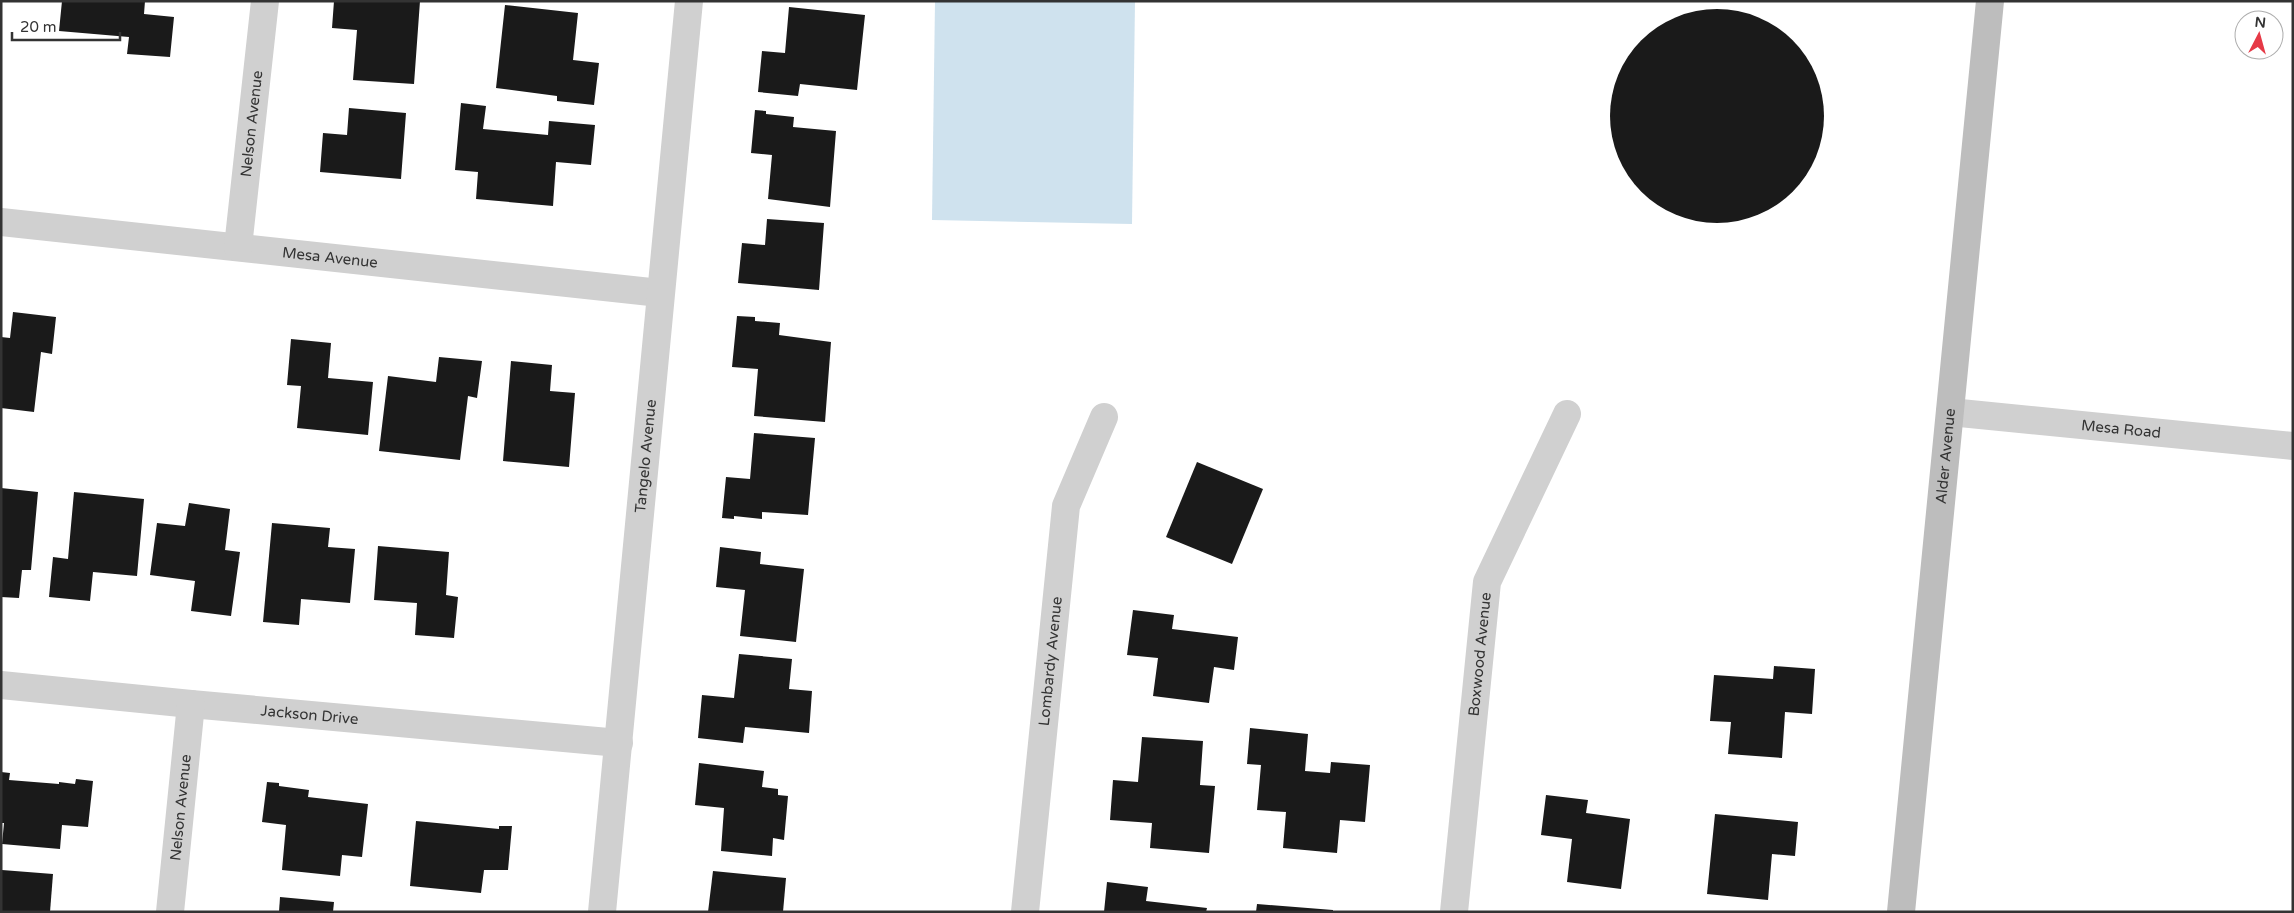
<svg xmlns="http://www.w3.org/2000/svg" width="2294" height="913" font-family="'Varela Round',sans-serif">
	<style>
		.water { fill: #cfe2ee }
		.building { fill: #1a1a1a }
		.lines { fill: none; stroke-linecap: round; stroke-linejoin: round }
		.minor { stroke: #d0d0d0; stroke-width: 28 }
		.secondary { stroke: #bdbdbd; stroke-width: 28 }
		.labels { text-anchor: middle; stroke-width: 5; stroke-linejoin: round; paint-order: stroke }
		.street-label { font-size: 15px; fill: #333; stroke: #fff }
	</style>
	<rect width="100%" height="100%" fill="#fff"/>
	<path class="water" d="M935,1H1135L1132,224L932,220Z"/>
	<g class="building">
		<path d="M62,1H145L144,14L174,17L170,57L127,54L129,37L59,31Z"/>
		<path d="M334,1H420L414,84L353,80L357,30L332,28Z"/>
		<path d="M505,5L578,13L573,60L599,63L594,105L557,101V96L496,88Z"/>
		<path d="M789,7L865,15L857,90L800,84L798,96L758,92L762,51L785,53Z"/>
		<circle cx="1717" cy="116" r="107"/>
		<path d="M461,103L486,106L483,129L548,135L549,121L595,125L591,165L556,162L553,206L476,199L478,172L455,170Z"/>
		<path d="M349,108L406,113L401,179L320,172L323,133L347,135Z"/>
		<path d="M755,110L766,111V114L794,117L793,127L836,131L830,207L768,199L772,155L751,153Z"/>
		<path d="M767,219L824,223L819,290L738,283L742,243L765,245Z"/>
		<path d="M13,312L56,317L52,354L41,352L34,412L1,408V337L10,338Z"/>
		<path d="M737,316L755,317V321L780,323L779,335L831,342L825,422L754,416L758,369L732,367Z"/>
		<path d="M291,339L331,343L328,378L373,382L368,435L297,428L301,386L287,385Z"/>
		<path d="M439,357L482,361L477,398L468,396L460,460L379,451L388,376L436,382Z"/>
		<path d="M511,361L552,365L550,391L575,393L569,467L503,461Z"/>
		<path d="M754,433L815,438L808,515L762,512V519L734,516V519L722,518L726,477L750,479Z"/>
		<path d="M1197,462L1263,489L1232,564L1166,537Z"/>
		<path d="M1,488L38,492L31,570H22L19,598L1,597Z"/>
		<path d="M74,492L144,499L137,576L93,572L90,601L49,597L53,557L68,559Z"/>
		<path d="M189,503L230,509L225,550L240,552L231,616L191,611L195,581L150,575L157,523L185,526Z"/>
		<path d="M272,523L330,528L328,547L355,549L350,603L301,599L299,625L263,622Z"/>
		<path d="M378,546L449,552L446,595L458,597L454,638L415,635L417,603L374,600Z"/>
		<path d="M720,547L761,552L760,564L804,569L796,642L740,636L745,590L716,587Z"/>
		<path d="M1133,610L1174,615L1172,629L1238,637L1234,670L1214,667L1209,703L1153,696L1158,658L1127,655Z"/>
		<path d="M739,654L792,659L789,689L812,691L809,733L745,727L743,743L698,738L702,695L734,698Z"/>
		<path d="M1774,666L1815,669L1812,714L1785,712L1782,758L1728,754L1731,722L1710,721L1714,675L1773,679Z"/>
		<path d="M1250,728L1308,734L1305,771L1330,773L1331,762L1370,765L1365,822L1340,820L1337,853L1283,848L1286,812L1257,810L1261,765L1247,764Z"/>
		<path d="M1142,737L1203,741L1200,785L1215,786L1209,853L1150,848L1152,823L1110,820L1113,780L1138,782Z"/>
		<path d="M699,763L764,771L762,787L778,789V795L788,796L784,840L773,838L772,856L721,851L724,808L695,805Z"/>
		<path d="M1,772L10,773L9,780L59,784V782L75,784L76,779L93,781L88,827L62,825L60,849L2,844L4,823H1Z"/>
		<path d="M267,782L279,783V786L309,790L308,797L368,804L362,857L342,855L340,876L282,870L286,825L262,822Z"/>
		<path d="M1546,795L1588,800L1586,813L1630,819L1621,889L1567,882L1572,839L1541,835Z"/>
		<path d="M1715,814L1798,822L1795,856L1772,854L1768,900L1707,894Z"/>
		<path d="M416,821L499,829V826H512L508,870H484L481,893L410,886Z"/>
		<path d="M2,870L53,874L50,912H1Z"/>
		<path d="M713,871L786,878L783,912H708Z"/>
		<path d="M1107,882L1148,887L1146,901L1207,908L1206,912H1104Z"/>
		<path d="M280,897L334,902L333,912H279Z"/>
		<path d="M1257,904L1333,910V912H1256Z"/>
	</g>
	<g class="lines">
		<g class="minor">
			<path id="s1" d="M1,222L660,293"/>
			<path id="s2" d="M238,247L265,1"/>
			<path id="s3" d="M1950,412L2293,446"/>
			<path id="s4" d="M1,685L191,704L619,743"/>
			<path id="s5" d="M170,912L191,704"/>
			<path id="s6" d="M602,912L689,1"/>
			<path id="s7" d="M1025,912L1066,506L1104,417"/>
			<path id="s8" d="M1454,912L1487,582L1567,414"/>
		</g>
		<path class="secondary" id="s9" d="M1901,912L1990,1"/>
	</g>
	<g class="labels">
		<g class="street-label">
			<text dy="5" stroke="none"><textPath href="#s2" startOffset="124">Nelson Avenue</textPath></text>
			<text dy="5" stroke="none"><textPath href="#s1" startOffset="331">Mesa Avenue</textPath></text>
			<text dy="5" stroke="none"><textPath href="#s3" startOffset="172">Mesa Road</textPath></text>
			<text dy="5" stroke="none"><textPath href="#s6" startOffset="458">Tangelo Avenue</textPath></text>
			<text dy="5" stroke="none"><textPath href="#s9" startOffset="458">Alder Avenue</textPath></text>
			<text dy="5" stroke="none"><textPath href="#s8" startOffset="259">Boxwood Avenue</textPath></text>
			<text dy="5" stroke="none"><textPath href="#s7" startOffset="252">Lombardy Avenue</textPath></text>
			<text dy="5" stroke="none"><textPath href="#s4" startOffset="310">Jackson Drive</textPath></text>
			<text dy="5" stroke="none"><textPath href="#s5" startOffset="105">Nelson Avenue</textPath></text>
		</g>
	</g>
	<rect width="2294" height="913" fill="none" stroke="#333333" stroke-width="5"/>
	<g transform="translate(2259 35) rotate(6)"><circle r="24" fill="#ffffff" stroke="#adadad"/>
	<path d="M0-4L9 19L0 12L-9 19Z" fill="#e63946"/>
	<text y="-8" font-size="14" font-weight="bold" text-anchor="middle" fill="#333333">N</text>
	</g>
	<path d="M12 32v8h108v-8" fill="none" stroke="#333333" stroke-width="2.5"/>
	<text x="20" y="32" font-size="15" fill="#333333" stroke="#ffffff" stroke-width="4" paint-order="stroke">20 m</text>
</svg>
